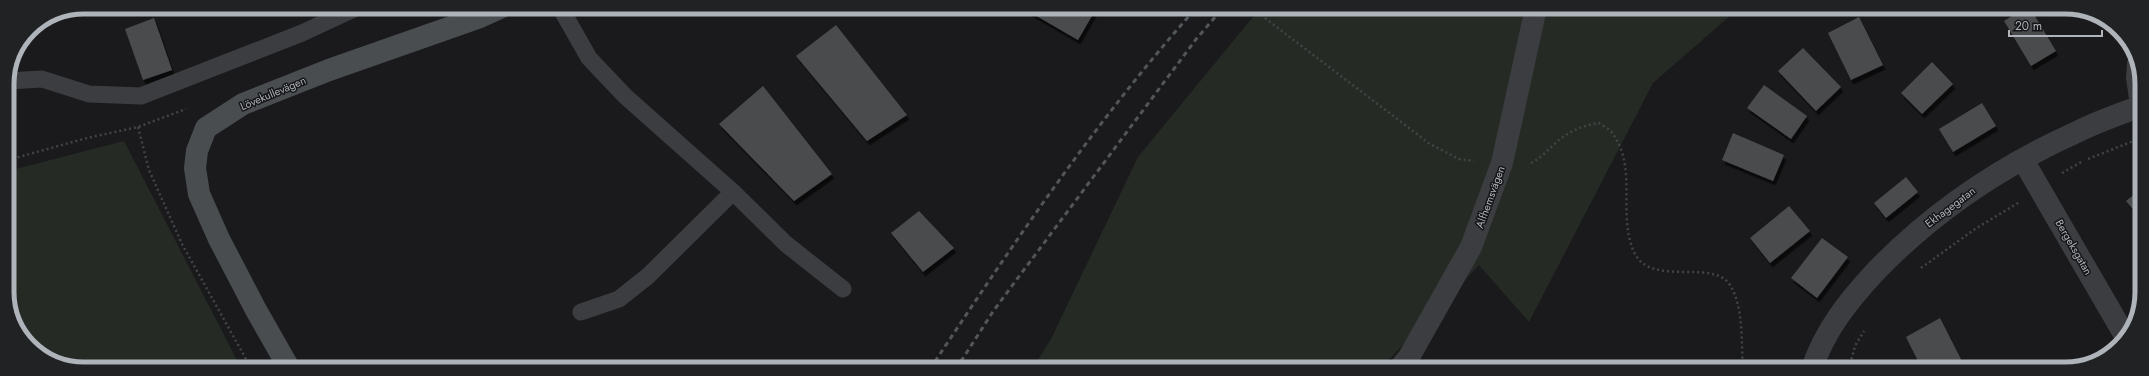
<svg xmlns="http://www.w3.org/2000/svg" width="2149" height="376" font-family="Jost,sans-serif">
	<style>
		.green { fill: #252b24 }
		.building { fill: #494b4e; filter: url(#shadow) }
		.lines { fill: none; stroke-linecap: round; stroke-linejoin: round }
		.path { stroke: #414447; stroke-width: 2.5; stroke-dasharray: 2 3; stroke-linecap: butt }
		.lane { stroke: #3b3d40; stroke-width: 17 }
		.street { stroke: #3b3d40; stroke-width: 22 }
		.secondary { stroke: #494d50; stroke-width: 22 }
		.rail { stroke: #525659; stroke-width: 3; stroke-dasharray: 5 4; stroke-linecap: butt }
		.labels { text-anchor: middle; stroke-width: 3; stroke-linejoin: round; paint-order: stroke }
		.street-label { font-size: 11px; fill: #aeb4ba; stroke: #151517 }
		.rim { fill: none; stroke: #aeb4ba; stroke-width: 5 }
	</style>
	<defs>
		<filter id="shadow"><feDropShadow dx="2.5" dy="4.5" stdDeviation="0" flood-color="#0009"/></filter>
	</defs>
	<rect width="100%" height="100%" fill="#1a1a1c"/>
	<g class="green">
		<path d="M1261,7L1739,8L1653,83L1529,322L1479,265L1380,369H1032L1051,339L1138,157Z"/>
		<path d="M124,141L241,368H73L30,347L9,308L8,171Z"/>
	</g>
	<g class="building">
		<path d="M1021,7H1097L1078,40Z"/>
		<path d="M2025,8H2030L2056,51L2031,66L2004,21Z"/>
		<path d="M1859,17L1883,65L1851,80L1828,33Z"/>
		<path d="M154,18L172,70L143,80L125,29Z"/>
		<path d="M836,25L907,115L867,141L796,56Z"/>
		<path d="M1803,48L1841,87L1816,111L1778,71Z"/>
		<path d="M1932,62L1953,84L1922,114L1901,93Z"/>
		<path d="M1764,85L1807,116L1791,139L1747,108Z"/>
		<path d="M763,86L832,174L794,201L719,124Z"/>
		<path d="M1982,103L1996,126L1953,152L1939,129Z"/>
		<path d="M1733,133L1784,155L1773,181L1722,160Z"/>
		<path d="M1906,177L1918,192L1886,218L1874,203Z"/>
		<path d="M2141,189V219L2126,201Z"/>
		<path d="M1789,206L1810,231L1770,263L1750,238Z"/>
		<path d="M919,211L954,248L923,272L891,233Z"/>
		<path d="M1822,238L1848,257L1817,298L1791,278Z"/>
		<path d="M1940,318L1966,369H1922L1906,337Z"/>
	</g>
	<g class="lines">
		<g class="path">
			<path d="M1257,12L1430,144L1459,159L1474,161"/>
			<path d="M138,127L149,170L182,244L251,368"/>
			<path d="M2088,159L2141,138"/>
			<path d="M8,160L87,138L138,127L186,109"/>
			<path d="M1531,163C1545,156 1553,143 1566,135C1576,128 1587,125 1599,123C1603,126 1610,129 1613,134C1638,170 1617,214 1634,252C1650,288 1713,258 1730,285C1744,307 1741,344 1743,369"/>
			<path d="M2062,173L2083,161"/>
			<path d="M1921,268L1975,229L2018,203"/>
			<path d="M1849,369L1855,346L1864,331"/>
		</g>
		<g class="lane">
			<path d="M560,7L589,58L625,96L733,192L786,244L843,289"/>
			<path d="M7,81L42,79L89,94L141,96L302,33L358,7"/>
			<path d="M581,312L619,299L648,276L733,192"/>
		</g>
		<g class="street">
			<path d="M2138,64L2137,78L2141,105"/>
			<path d="M2023,160L2124,334"/>
			<path d="M1399,369L1409,357L1471,247L1502,163L1536,8"/>
			<path d="M1812,369C1824,331 1849,300 1876,271C1934,211 2003,165 2079,131C2099,121 2120,114 2141,106"/>
		</g>
		<path class="secondary" d="M289,368L256,310L219,239L199,194L195,168L197,151L206,128L243,104L329,70L480,17L502,7"/>
		<g class="rail">
			<path d="M930,369C1013,244 1097,119 1197,7"/>
			<path d="M956,369L994,310L1197,38L1224,7"/>
		</g>
	</g>
	<g class="labels">
		<g class="street-label">
			<text transform="translate(273 93) rotate(-23)" y="4">Lövekullevägen</text>
			<text transform="translate(1490 197) rotate(-70)" y="4">Alfhemsvägen</text>
			<text transform="translate(1950 207) rotate(-37)" y="4">Ekhagegatan</text>
			<text transform="translate(2074 247) rotate(60)" y="4">Bergeksgatan</text>
		</g>
	</g>
	<path d="M0 0H2149V376H0ZM84 14H2065A70 70 0 0 1 2135 84V292A70 70 0 0 1 2065 362H84A70 70 0 0 1 14 292V84A70 70 0 0 1 84 14Z" fill="#212224" fill-rule="evenodd"/>
	<path class="rim" d="M84 14H2065A70 70 0 0 1 2135 84V292A70 70 0 0 1 2065 362H84A70 70 0 0 1 14 292V84A70 70 0 0 1 84 14Z"/>
	<path d="M2009 30v6h93v-6" fill="none" stroke="#aeb4ba" stroke-width="2"/>
	<text x="2015" y="30" font-size="12" fill="#aeb4ba" stroke="#151517" stroke-width="3" paint-order="stroke">20 m</text>
</svg>
